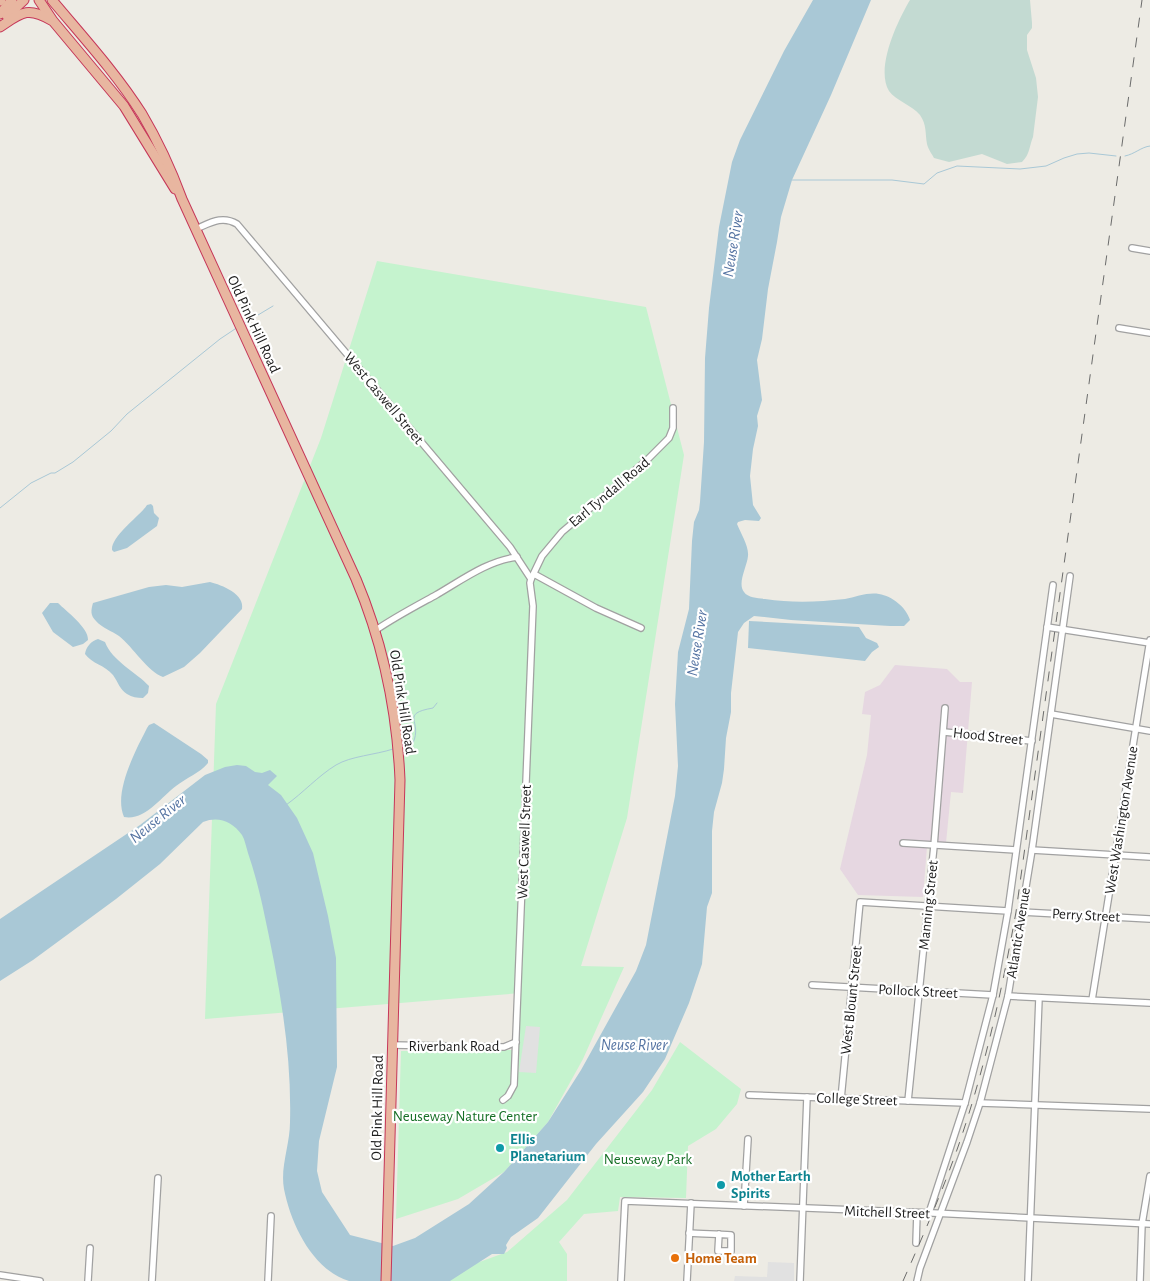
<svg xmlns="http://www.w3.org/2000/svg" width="1150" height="1281" font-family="'Alegreya Sans',sans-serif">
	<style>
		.industrial { fill: #e6d7e1 }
		.wetland { fill: #c3dad2 }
		.park { fill: #c5f3ce }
		.parking { fill: #e1e1e1 }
		.water { fill: #a9c8d6 }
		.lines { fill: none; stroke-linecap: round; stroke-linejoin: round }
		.stream { stroke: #a9c8d6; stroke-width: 1 }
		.minor-casing { stroke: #a1a1a1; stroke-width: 8 }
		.trunk-casing { stroke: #c63759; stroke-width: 11 }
		.minor { stroke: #fff; stroke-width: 5.5 }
		.trunk { stroke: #e8b6a0; stroke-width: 9 }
		.rail { stroke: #6b6b6b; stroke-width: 1; stroke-dasharray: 10 10; stroke-linecap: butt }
		.culture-dot { fill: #0f9aa8; stroke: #fff; stroke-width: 2 }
		.food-dot { fill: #e8710a; stroke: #fff; stroke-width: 2 }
		.labels { text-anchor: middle; stroke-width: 4.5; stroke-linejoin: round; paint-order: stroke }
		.street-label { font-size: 15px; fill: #1d1d1d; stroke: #fff }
		.park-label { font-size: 15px; fill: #177027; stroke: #fff }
		.culture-label { font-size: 15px; font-weight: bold; fill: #0d838f; stroke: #fff; text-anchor: start }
		.food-label { font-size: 15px; font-weight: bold; fill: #c56008; stroke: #fff; text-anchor: start }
		.water-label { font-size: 16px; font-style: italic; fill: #5473a2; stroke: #fff }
	</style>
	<rect width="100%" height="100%" fill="#edebe4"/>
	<path class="industrial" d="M895,665L947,669L960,682H972L963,793L951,792L946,843L927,847L923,897L858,895L840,869L867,755L871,715L862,714L865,692L880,685Z"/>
	<path class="wetland" d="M910,0H1030L1032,23V28L1027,35V50L1036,78L1038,97L1033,137C1029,147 1030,154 1022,162L1007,164L982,154L949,162L934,158C932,154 928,149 927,144C925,133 927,125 920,115C912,105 896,101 889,91C875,68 898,20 910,0Z"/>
	<g class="park">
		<path d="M377,261L646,307L684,455L627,818L581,966L624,967L583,1059L548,1122L504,1172L458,1199L396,1219L401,1051L518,1050L521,993L205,1019L216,704L321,438Z"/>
		<path d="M680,1042L741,1089L737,1104L716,1129L688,1146L686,1198L620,1197L618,1211L584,1214L559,1242L567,1254V1281H427L507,1252L567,1200L652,1090Z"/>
	</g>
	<g class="parking">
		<path d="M526,1026L540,1027L536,1073L519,1072Z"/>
		<path d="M768,1262L794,1263V1281H734L735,1276L767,1277Z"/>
	</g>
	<g class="water">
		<path d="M813,0H871L831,95L792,180L781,217L777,242L768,289L762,339L757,360L762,400L757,416L758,426L753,449L750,476L753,505L761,518L759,521L745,520L738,522L737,524C741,534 749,546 748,556C747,567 737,583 744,592C748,598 758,598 765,599C792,603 818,602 845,599C856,597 868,592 879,594C892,596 906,607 910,620L904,626H890L791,620L754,616L744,623L738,632L731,693V712L726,738L724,769L722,783L714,812L712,831V893L707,907L702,964L689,1003L665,1059L643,1092L596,1144L538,1218L511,1237L506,1245L507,1248L504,1254H492L450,1281H349C313,1270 291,1225 284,1189C280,1167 290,1145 290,1122C292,1049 278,978 263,908C259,889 254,871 248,853C246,847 245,840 242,835C232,821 218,816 203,822L160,864L116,899L33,960L0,981V919L140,825L205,775L225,767L237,765L246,766L255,772L262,773L270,770L277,776L268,785L281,795L297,818L313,853L328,916L336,958L337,1067L319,1141L317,1171L322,1192L350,1235L393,1246L415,1238L469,1204L504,1172L548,1122L581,1070L636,971L646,945L675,796L678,766L675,704L678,652L689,609L692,541L694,522L699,510L700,502L704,442L705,358L709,308L719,227L732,162L740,140L784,51Z"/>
		<path d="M151,504L153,506L154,513L159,518L157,526L127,548L114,552L112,550C111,536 140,516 147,505Z"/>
		<path d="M210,582C222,585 245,594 242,609L200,653L184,667L163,677C148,672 133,647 119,636C112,631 102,628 96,621C90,615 91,610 93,603L149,587L166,585L182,587Z"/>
		<path d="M50,603H58C66,611 89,628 88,640L83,644L73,647L53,632L42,613Z"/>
		<path d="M749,621L859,627L866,638L877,643L879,647L872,652L865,661L748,648Z"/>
		<path d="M98,639L105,642C112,661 136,672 149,686L148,693L143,698C137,698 132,697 127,694C120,690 118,682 113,675C105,665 92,664 85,654C86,647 91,641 98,639Z"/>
		<path d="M154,723L201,754L208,760V763C200,773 186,778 176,786C161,797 145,821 124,817C113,792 136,750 147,728L149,725Z"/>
	</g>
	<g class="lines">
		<g class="stream">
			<path d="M1125,156C1135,154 1141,147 1150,146"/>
			<path d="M792,180H892L924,184L937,173L957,166L1020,169L1046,166L1064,158L1077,154L1089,153L1116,156"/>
			<path d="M243,324L273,306"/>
			<path d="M0,508L31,483L51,473H55L73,462L111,431L127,414L220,339L238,327"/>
			<path d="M401,746L413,743C423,721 399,714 433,708L437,703"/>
			<path d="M286,805C303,793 318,776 336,765C351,756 375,755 393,749"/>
		</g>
		<defs>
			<g id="minor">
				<path d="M196,229C210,223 222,215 237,224L510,547L531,579L530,583L533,606L514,1085L508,1096L503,1100"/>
				<path d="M1132,248L1150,251"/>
				<path d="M1119,328L1150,333"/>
				<path d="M534,574L596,608L641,628"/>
				<path d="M531,579L542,556L562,532L647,460L669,438L673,428V408"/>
				<path d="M1047,627L1150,643"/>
				<path d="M376,630C395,617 416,606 436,595C462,580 487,561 517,557"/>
				<path d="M1051,714L1150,731"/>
				<path d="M944,732L1032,741"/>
				<path d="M903,843L1016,850"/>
				<path d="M1032,850L1150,857"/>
				<path d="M1022,912L1150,919"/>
				<path d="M812,985L993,995"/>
				<path d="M1008,996L1150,1003"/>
				<path d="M1092,1000L1150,640"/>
				<path d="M392,1045L504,1047L516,1042"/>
				<path d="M749,1095L965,1103"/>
				<path d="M841,1099L860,902L1008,911"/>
				<path d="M908,1101L934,846L945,708"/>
				<path d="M980,1103L1150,1109"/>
				<path d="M744,1206L748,1139"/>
				<path d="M929,1213L965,1103L993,995L1008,911L1053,585"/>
				<path d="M689,1233C703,1234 717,1234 731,1235V1251H718L719,1234"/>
				<path d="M916,1243L917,1213"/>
				<path d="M0,1275L40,1281"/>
				<path d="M88,1281L90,1248"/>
				<path d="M152,1281L158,1178"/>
				<path d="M268,1281L271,1216"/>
				<path d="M621,1281L625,1201L933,1213L1150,1224"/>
				<path d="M687,1281L691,1203"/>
				<path d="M800,1281L807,1097"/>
				<path d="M917,1281L920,1268L967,1142L980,1103L1008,996L1032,850L1070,576"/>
				<path d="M1028,1281L1039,998"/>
				<path d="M1140,1281L1142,1224L1150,1176"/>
			</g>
			<g id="trunk">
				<path d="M39,0L53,21L124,106L175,189"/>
				<path d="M52,0C83,37 116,73 142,114C158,141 171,169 182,199L356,579C383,643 397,709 400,780L386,1281"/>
				<path d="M0,1L1,0"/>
				<path d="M0,14L12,0"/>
				<path d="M7,16L24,0"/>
				<path d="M0,27C21,13 27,6 51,20"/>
			</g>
		</defs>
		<use href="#minor" class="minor-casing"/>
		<use href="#trunk" class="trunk-casing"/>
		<use href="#minor" class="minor"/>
		<use href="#trunk" class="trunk"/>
		<path class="rail" d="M903,1281C923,1236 943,1190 959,1144C985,1068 1002,990 1016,912L1142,0"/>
	</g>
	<g class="culture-dot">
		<circle cx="500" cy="1148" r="5"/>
		<circle cx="721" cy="1185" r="5"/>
	</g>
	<circle class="food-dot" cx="675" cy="1258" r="5"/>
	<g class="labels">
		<g class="street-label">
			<text transform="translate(254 324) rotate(65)" y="5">Old Pink Hill Road</text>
			<text transform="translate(384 398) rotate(50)" y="5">West Caswell Street</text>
			<text transform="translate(609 492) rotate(-40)" y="5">Earl Tyndall Road</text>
			<text transform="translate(403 702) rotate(81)" y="5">Old Pink Hill Road</text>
			<text transform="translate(988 736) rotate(6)" y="5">Hood Street</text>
			<text transform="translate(1121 820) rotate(-81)" y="5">West Washington Avenue</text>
			<text transform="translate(524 842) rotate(-88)" y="5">West Caswell Street</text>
			<text transform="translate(928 905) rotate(-84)" y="5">Manning Street</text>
			<text transform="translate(1086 915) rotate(3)" y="5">Perry Street</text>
			<text transform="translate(1018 933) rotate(-81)" y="5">Atlantic Avenue</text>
			<text transform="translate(918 991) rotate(3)" y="5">Pollock Street</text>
			<text transform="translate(851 1000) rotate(-84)" y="5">West Blount Street</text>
			<text x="454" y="1051">Riverbank Road</text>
			<text transform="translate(857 1099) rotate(2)" y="5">College Street</text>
			<text transform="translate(377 1108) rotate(-89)" y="5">Old Pink Hill Road</text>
			<text transform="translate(887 1212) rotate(2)" y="5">Mitchell Street</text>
		</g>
		<g class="park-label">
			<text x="465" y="1121">Neuseway Nature Center</text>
			<text x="648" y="1164">Neuseway Park</text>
		</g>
		<g class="culture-label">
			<text x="510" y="1144">Ellis<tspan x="510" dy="17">Planetarium</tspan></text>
			<text x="731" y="1181">Mother Earth<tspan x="731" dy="17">Spirits</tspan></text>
		</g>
		<g class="food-label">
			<text x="685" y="1263">Home Team</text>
		</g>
		<g class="water-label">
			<text transform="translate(732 244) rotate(-81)" y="6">Neuse River</text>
			<text transform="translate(696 643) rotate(-81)" y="6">Neuse River</text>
			<text transform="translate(157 818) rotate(-39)" y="6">Neuse River</text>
			<text x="634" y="1050">Neuse River</text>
		</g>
	</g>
</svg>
